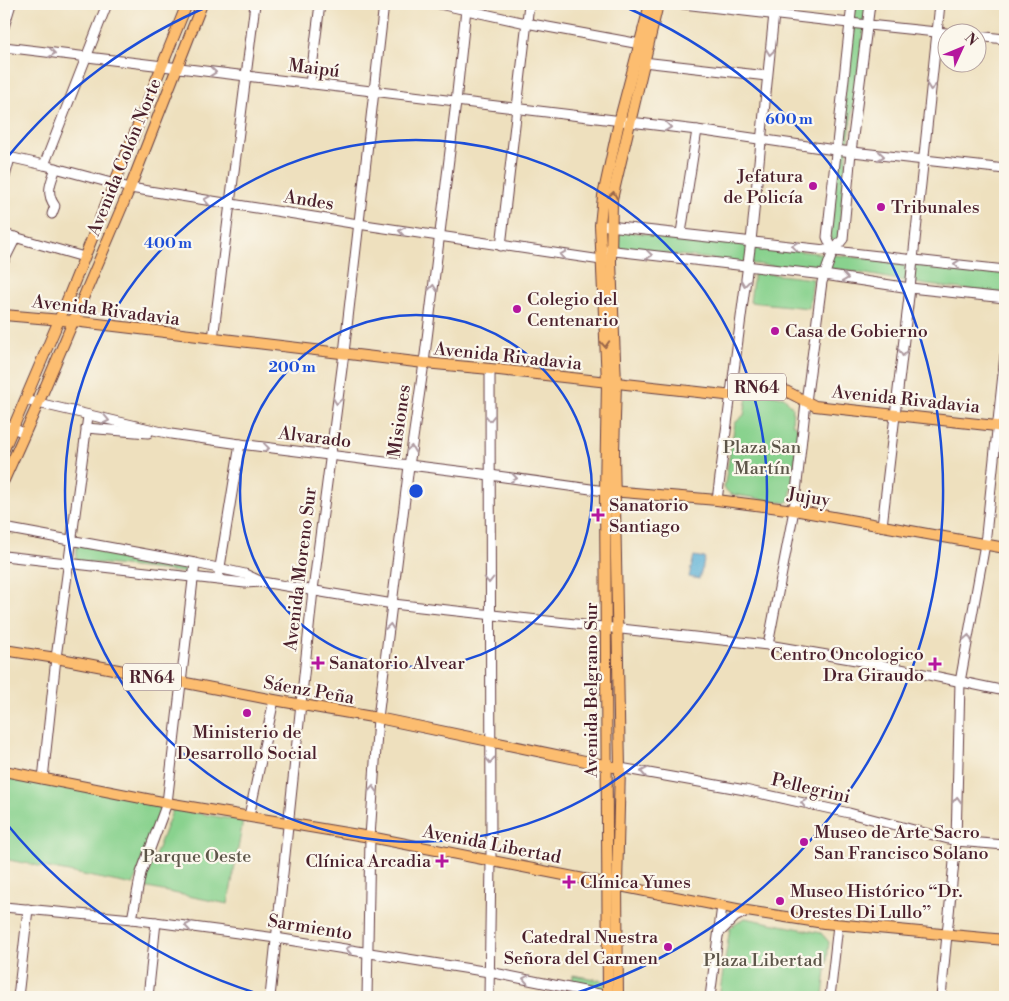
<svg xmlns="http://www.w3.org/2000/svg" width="1009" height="1001" font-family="'Libre Bodoni',serif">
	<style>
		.green { fill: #89d28e; stroke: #6a785c }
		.water { fill: #59afd5; stroke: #526780 }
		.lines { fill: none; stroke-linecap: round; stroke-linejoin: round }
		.minor-casing { stroke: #633c41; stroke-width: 11 }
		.major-casing { stroke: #633c41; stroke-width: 12 }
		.minor { stroke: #fff; stroke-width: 9 }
		.major { stroke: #fcbd6f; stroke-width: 10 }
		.oneway { stroke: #ae9aa0 }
		.oneway2 { stroke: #9a664a }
		.ring { fill: none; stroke: #1d4ed8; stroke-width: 2.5 }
		.poi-dot { fill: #b5179e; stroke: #fbf7ec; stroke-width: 2 }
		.labels { text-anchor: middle; stroke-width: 4.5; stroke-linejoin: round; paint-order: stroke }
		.shield { fill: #fbf7ec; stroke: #7f6065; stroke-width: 1 }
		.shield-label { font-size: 16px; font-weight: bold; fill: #4a1f2b }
		.street-label { font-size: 18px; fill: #4a1f2b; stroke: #fbf7ec }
		.poi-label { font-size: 18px; fill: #4a1f2b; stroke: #fbf7ec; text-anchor: start }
		.park-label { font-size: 18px; fill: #5d5549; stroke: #fbf7ec }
		.centre { fill: #1d4ed8; stroke: #fbf7ec; stroke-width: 2.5 }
		.ring-label { font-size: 15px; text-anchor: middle; font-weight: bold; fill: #1d4ed8; stroke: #fbf7ec; stroke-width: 4.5; stroke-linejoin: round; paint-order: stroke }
	</style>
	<rect width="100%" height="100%" fill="#fbf7ec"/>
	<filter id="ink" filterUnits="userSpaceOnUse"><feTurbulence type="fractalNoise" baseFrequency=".02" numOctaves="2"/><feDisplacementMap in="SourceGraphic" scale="10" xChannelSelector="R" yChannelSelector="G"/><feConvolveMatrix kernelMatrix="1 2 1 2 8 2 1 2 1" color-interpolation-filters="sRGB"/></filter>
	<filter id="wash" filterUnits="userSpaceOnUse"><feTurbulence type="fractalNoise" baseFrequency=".0096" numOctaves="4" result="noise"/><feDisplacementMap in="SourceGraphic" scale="20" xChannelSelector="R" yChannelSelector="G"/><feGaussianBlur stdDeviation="1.12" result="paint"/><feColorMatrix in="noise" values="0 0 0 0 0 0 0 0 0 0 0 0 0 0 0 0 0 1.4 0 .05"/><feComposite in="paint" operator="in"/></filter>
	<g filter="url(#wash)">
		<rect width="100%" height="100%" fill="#eee0be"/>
		<g class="green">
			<path d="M854,4H868L848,145L838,242L830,240Z"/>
			<path d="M620,231L1005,274V294L927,285L838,269L806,270L618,248Z"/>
			<path d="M754,272L813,279L809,308L750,302Z"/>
			<path d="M758,392L784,397L793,408L792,423L799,430L790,500L786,503L730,494L724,488L735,423L744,415L747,397Z"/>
			<path d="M77,544L188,565L189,571L188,573L78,561L76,559Z"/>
			<path d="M4,773L164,804L133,885L4,859Z"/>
			<path d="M173,809L243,821L228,904L143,887Z"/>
			<path d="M745,918L821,933L829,942L823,997H719L730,928Z"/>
			<path d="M573,975L605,981V994L572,988Z"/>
		</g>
		<path class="water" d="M694,556L705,558L699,579L689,577Z"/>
	</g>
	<g filter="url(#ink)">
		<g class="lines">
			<defs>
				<g id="minor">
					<path d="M439,4L526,23L640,44"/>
					<path d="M683,4L849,23L946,33"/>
					<path d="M4,27L11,4"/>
					<path d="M976,36L1005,39"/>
					<path d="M4,47L697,130L835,150L1005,169"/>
					<path d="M643,62L767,76"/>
					<path d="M310,84L320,4"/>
					<path d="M4,156L44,165L130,188L358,224L608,261"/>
					<path d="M44,165L107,4"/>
					<path d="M4,180L10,158"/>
					<path d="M52,214L55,206C45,193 51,182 56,168"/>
					<path d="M600,225L1005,270"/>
					<path d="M681,233L697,130"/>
					<path d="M4,234L84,257"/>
					<path d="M501,246L529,4"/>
					<path d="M606,250L824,275L910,288L1005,298"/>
					<path d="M833,251L827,237L852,4"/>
					<path d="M4,261L16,237"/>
					<path d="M213,339L255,4"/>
					<path d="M25,400L171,434L240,444L490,475L605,491"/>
					<path d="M4,424L24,433"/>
					<path d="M86,428L148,433"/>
					<path d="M717,500L751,241L775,4"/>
					<path d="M882,526L910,288L940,4"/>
					<path d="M4,528L195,563L245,574L262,582"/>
					<path d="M4,556L245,583L262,582L393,604L768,645L862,661L1005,691"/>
					<path d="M219,573L240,444"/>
					<path d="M768,645L794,510L806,402L822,282L833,251L843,239L851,152L870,4"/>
					<path d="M620,768L745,790L849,813L956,841L1005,845"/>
					<path d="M43,779L56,658L88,416"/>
					<path d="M249,816L274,700"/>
					<path d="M4,907L132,919L276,938L489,972L614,997"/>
					<path d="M132,919L141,873L167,803L195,563"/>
					<path d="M719,933L735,917L747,911"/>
					<path d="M18,997L28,909"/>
					<path d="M148,997L156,922"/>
					<path d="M270,997L313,590L344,353L384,4"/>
					<path d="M367,997L370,837L378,718L409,466L424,363L456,102L466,9"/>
					<path d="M489,997L491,861L490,369"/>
					<path d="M710,997L722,906"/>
					<path d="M830,997L838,925"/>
					<path d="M941,997L956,841L960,682L985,544L1005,355"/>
				</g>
				<g id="major">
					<path d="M4,315L73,321L424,363L490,369L725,395H733L757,387L782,389L815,406L1005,427"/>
					<path d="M4,449L59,320L187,4"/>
					<path d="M4,480L38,404L130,188L202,4"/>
					<path d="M611,491L717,500L794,510L1005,548"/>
					<path d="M4,650L56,658L274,700L378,718L614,767"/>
					<path d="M4,771L167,803L370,837L747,911L824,923L1005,940"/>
					<path d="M608,997L605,491L607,382L600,225L603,196L619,122L650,4"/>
					<path d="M618,997L617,885L620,768L614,452L616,383L611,262L612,199L658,4"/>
				</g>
			</defs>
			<use href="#minor" class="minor-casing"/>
			<use href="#major" class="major-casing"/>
			<use href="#minor" class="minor"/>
			<use href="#major" class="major"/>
		</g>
		<defs><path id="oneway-chevron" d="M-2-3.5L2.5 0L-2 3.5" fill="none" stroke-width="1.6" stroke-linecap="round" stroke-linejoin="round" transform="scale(1.25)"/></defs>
		<g class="oneway">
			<use href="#oneway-chevron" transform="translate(770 52) rotate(97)"/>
			<use href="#oneway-chevron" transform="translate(52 53) rotate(7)"/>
			<use href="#oneway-chevron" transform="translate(213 72) rotate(6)"/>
			<use href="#oneway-chevron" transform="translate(931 87) rotate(96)"/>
			<use href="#oneway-chevron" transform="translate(668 127) rotate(6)"/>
			<use href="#oneway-chevron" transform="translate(881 156) rotate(6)"/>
			<use href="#oneway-chevron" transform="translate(207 200) rotate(-171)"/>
			<use href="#oneway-chevron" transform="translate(402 231) rotate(-171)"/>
			<use href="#oneway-chevron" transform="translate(795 246) rotate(-173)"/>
			<use href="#oneway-chevron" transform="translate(563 255) rotate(-172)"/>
			<use href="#oneway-chevron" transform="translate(649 255) rotate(6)"/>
			<use href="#oneway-chevron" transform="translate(957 264) rotate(-173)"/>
			<use href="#oneway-chevron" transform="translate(845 278) rotate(9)"/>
			<use href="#oneway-chevron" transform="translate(745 283) rotate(97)"/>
			<use href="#oneway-chevron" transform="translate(433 288) rotate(-83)"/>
			<use href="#oneway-chevron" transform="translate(903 353) rotate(97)"/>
			<use href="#oneway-chevron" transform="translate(337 401) rotate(98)"/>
			<use href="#oneway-chevron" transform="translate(490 418) rotate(90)"/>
			<use href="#oneway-chevron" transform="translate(106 420) rotate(12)"/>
			<use href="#oneway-chevron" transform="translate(266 448) rotate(7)"/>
			<use href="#oneway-chevron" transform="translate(411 449) rotate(-82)"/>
			<use href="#oneway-chevron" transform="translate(514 478) rotate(8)"/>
			<use href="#oneway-chevron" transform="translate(489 580) rotate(90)"/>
			<use href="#oneway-chevron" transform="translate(390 627) rotate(-83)"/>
			<use href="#oneway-chevron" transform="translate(968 638) rotate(-80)"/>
			<use href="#oneway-chevron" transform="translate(490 760) rotate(90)"/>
			<use href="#oneway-chevron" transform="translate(644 772) rotate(-170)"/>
			<use href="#oneway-chevron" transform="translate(373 789) rotate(-86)"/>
			<use href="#oneway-chevron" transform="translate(957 800) rotate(-88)"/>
			<use href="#oneway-chevron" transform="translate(804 803) rotate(-167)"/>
			<use href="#oneway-chevron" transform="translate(188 926) rotate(-172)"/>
			<use href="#oneway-chevron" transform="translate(349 949) rotate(-171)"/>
			<use href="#oneway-chevron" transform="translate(526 979) rotate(-169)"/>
		</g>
		<g class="oneway2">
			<use href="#oneway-chevron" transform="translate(613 195) rotate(-80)"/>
			<use href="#oneway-chevron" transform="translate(605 344) rotate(87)"/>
		</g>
	</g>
	<g class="ring">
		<circle cx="416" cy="491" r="176"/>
		<circle cx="416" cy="491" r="351"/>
		<path d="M266 996A527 527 0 0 1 6 823M6 159A527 527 0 0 1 214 4M618 4A527 527 0 0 1 566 996"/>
	</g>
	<g class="poi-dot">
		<circle cx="813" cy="186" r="5"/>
		<circle cx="881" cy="207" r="5"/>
		<circle cx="517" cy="309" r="5"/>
		<circle cx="775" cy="331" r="5"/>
		<path d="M595.5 507.5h5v5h5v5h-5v5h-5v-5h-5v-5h5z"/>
		<path d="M315.5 655.5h5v5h5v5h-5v5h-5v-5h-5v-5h5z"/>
		<path d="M932.5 656.5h5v5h5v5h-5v5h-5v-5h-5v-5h5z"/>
		<circle cx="247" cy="713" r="5"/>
		<circle cx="804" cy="842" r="5"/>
		<path d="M439.5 853.5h5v5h5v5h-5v5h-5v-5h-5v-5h5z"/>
		<path d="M566.5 874.5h5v5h5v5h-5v5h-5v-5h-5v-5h5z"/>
		<circle cx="780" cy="901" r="5"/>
		<circle cx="668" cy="947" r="5"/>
	</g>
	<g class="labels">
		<g class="shield">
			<rect x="728" y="373.5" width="58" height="27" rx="4"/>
			<rect x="123" y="663.5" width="58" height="27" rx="4"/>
		</g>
		<g class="shield-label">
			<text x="757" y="393">RN64</text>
			<text x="152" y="683">RN64</text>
		</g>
		<g class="street-label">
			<text transform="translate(314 68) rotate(7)" y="6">Maipú</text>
			<text transform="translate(124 157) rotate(-68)" y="6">Avenida Colón Norte</text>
			<text transform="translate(309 200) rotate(9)" y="6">Andes</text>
			<text transform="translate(106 310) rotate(7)" y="6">Avenida Rivadavia</text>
			<text transform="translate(508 356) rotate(6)" y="6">Avenida Rivadavia</text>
			<text transform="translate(906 399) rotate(6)" y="6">Avenida Rivadavia</text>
			<text transform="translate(399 421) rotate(-82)" y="6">Misiones</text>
			<text transform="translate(315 437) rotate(7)" y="6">Alvarado</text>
			<text transform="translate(809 497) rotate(9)" y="6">Jujuy</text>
			<text transform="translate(300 569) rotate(-83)" y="6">Avenida Moreno Sur</text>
			<text transform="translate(309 690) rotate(10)" y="6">Sáenz Peña</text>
			<text transform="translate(591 690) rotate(-90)" y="6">Avenida Belgrano Sur</text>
			<text transform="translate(811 788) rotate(13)" y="6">Pellegrini</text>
			<text transform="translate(492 844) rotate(11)" y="6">Avenida Libertad</text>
			<text transform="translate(310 927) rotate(9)" y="6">Sarmiento</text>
		</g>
		<g class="poi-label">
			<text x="803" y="182" text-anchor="end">Jefatura<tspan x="803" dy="21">de Policía</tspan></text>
			<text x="891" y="213">Tribunales</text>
			<text x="527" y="305">Colegio del<tspan x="527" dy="21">Centenario</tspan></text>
			<text x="785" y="337">Casa de Gobierno</text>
			<text x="609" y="511">Sanatorio<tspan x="609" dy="21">Santiago</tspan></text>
			<text x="924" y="660" text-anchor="end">Centro Oncologico<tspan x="924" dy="21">Dra Giraudo</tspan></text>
			<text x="329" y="669">Sanatorio Alvear</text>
			<text x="247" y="738" text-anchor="middle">Ministerio de<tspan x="247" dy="21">Desarrollo Social</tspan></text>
			<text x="814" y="838">Museo de Arte Sacro<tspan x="814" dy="21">San Francisco Solano</tspan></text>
			<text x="431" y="867" text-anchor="end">Clínica Arcadia</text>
			<text x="580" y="888">Clínica Yunes</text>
			<text x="790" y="897">Museo Histórico “Dr.<tspan x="790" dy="21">Orestes Di Lullo”</tspan></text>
			<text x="658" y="943" text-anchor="end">Catedral Nuestra<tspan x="658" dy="21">Señora del Carmen</tspan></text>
		</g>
		<g class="park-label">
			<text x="762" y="453">Plaza San<tspan x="762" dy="21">Martín</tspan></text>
			<text x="197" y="862">Parque Oeste</text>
			<text x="763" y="966">Plaza Libertad</text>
		</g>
	</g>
	<circle cx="416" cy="491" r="8" class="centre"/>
	<g class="ring-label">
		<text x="789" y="124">600 m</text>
		<text x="168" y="248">400 m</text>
		<text x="292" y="372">200 m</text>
	</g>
	<rect width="1009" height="1001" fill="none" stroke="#fbf7ec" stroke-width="20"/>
	<g transform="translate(962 48) rotate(46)"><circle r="24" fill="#fbf7ec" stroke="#b4a19f"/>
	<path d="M0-4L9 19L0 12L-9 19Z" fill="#b5179e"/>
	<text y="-8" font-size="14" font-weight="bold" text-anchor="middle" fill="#4a1f2b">N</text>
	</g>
</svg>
